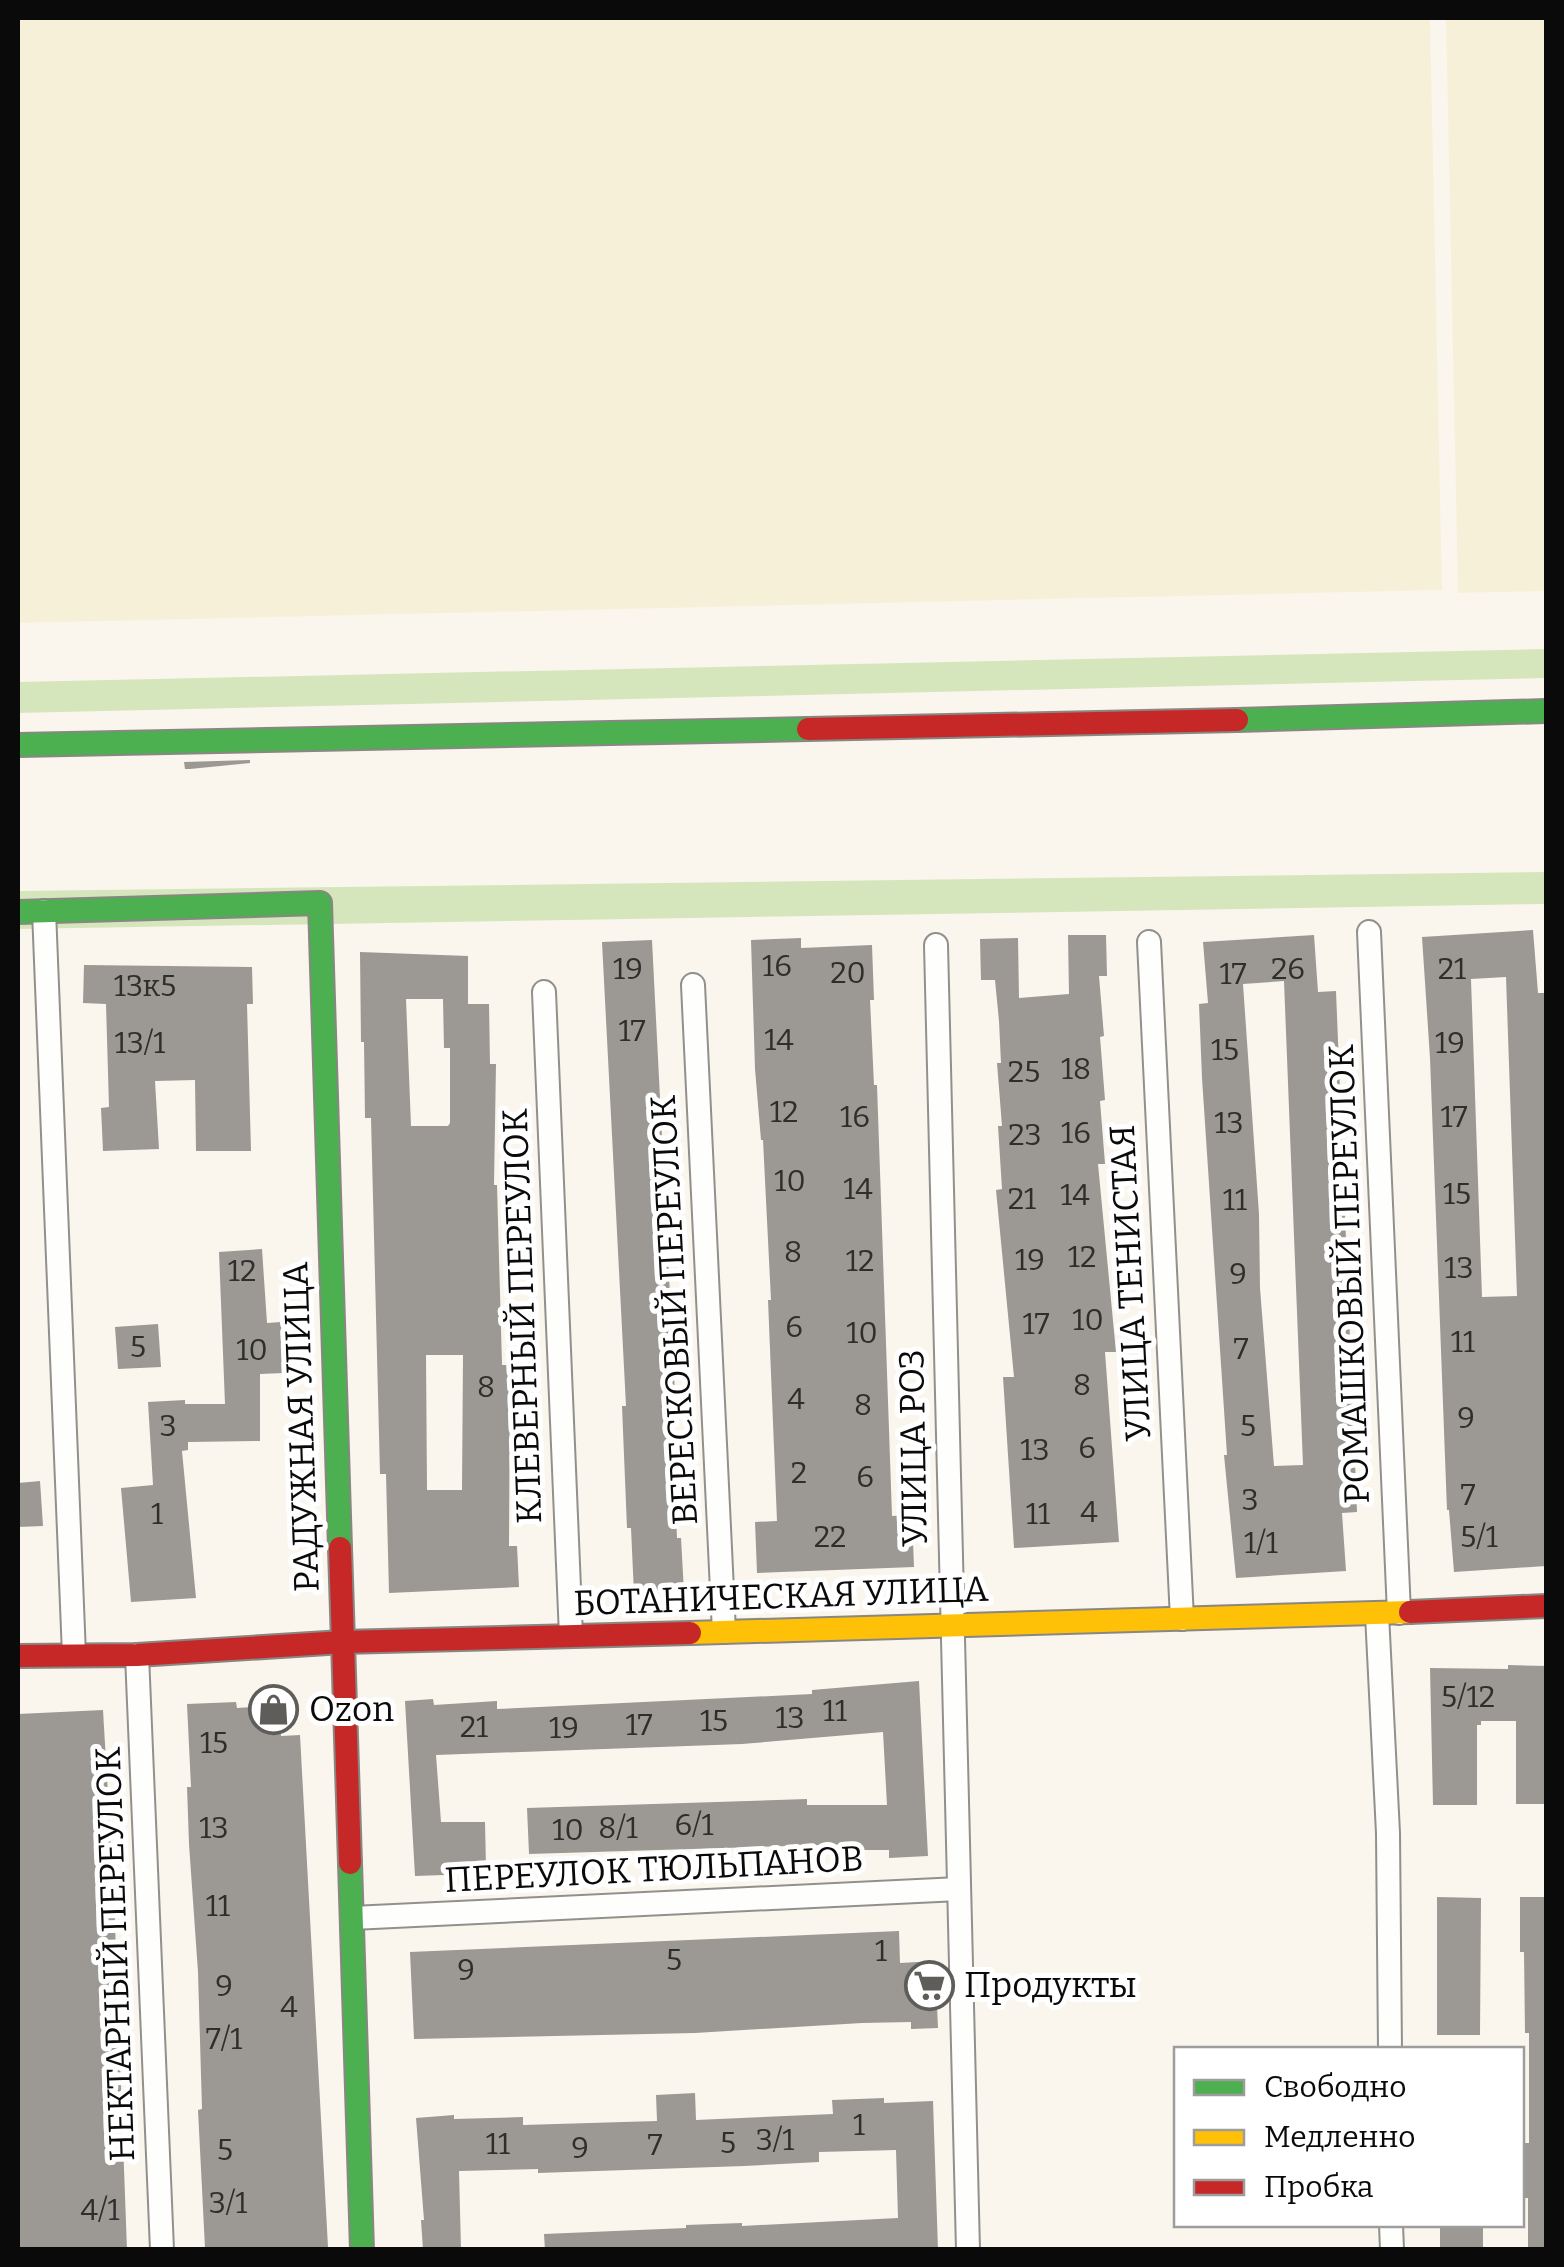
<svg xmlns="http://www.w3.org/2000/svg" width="1564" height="2267" font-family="Bitter,serif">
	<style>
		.farmland { fill: #f7f0d9 }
		.forest { fill: #d6e6bc }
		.building { fill: #9c9894; fill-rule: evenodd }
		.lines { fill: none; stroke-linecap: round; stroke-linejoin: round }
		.street-casing { stroke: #92908c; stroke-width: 26 }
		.fast-casing { stroke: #898783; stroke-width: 26 }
		.slow-casing { stroke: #898783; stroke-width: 26 }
		.jam-casing { stroke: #898783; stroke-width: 26 }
		.street { stroke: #fefefc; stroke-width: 22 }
		.fast { stroke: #4caf50; stroke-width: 22 }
		.slow { stroke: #ffc107; stroke-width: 22 }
		.jam { stroke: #c62828; stroke-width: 22 }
		.labels { text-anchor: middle; stroke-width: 10; stroke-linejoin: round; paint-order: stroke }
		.number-label { font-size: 30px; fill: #2e2e2c }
		.street-label { font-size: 35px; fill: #0a0a0a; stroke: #fff }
		.poi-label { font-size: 35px; fill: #0a0a0a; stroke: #fff; text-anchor: start }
	</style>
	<rect width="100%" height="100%" fill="#faf6ed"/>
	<g class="farmland">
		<path d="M18,18H1430L1442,590L18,623Z"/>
		<path d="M1446,18H1546V591L1458,593Z"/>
	</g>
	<g class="forest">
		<path d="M1546,649V678L18,713V682Z"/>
		<path d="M1546,872V904L18,929V891Z"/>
	</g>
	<g class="building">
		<path d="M250,760V763L190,769H185L184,762Z"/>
		<path d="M1533,930L1538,993H1546V1566L1454,1572L1449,1510H1447L1430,1058L1422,937ZM1506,977L1517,1296L1482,1297L1471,979Z"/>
		<path d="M1068,935H1106L1107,976H1099L1104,1036L1100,1037L1105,1100L1100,1101L1105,1164H1098L1116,1352H1105L1119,1542L1014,1548L1003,1377H1014L996,1190L1002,1189L998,1126H1002L997,1063H1001L999,1021L995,980H981L980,939L1018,938L1019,998L1069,994Z"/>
		<path d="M1314,935L1318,992L1336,991L1357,1512L1342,1513L1346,1571L1236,1578L1224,1455H1227L1202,1078L1199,1004L1208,1003L1203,942ZM1284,981L1303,1465L1274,1466L1260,1288L1259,1214L1243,984Z"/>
		<path d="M801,938V948L872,945L874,1000H870L874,1085H877L892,1516L912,1515L914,1567L757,1573L755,1522L777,1521L768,1300H771L763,1140H761L755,1069L751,940Z"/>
		<path d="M652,940L675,1394H671L677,1538H681L684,1592L634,1594L631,1528H627L622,1406H626L602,942Z"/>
		<path d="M360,952L468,956V1004H489L490,1064H496L494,1185H497L502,1365H510L509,1546H517L519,1587L389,1593L386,1474H380L371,1118H365L364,1042H361ZM406,999H443L444,1048H450V1123L448,1126H411ZM426,1355H463L462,1490H427Z"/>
		<path d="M84,965L252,967L253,1004H247L251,1151H196L195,1080L155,1081L159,1149L103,1151L101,1108L109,1107L106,1004L83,1003Z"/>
		<path d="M262,1249L267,1323L281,1322L284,1373L260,1374V1441L188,1442V1450L182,1451L196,1598L131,1602L121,1488L153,1485L148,1402L185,1400V1404H225L219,1252Z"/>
		<path d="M158,1324L161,1367L118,1369L115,1327Z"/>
		<path d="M40,1481L43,1526L18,1527V1483Z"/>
		<path d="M1508,1665L1546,1666V1804H1516V1721H1481V1725H1477V1805H1433L1430,1668L1508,1669Z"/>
		<path d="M919,1681L928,1856L889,1858V1850H822V1845L529,1854L527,1808L807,1799V1805H887L883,1732L742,1744L436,1755L441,1822H485L486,1867L443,1868L444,1875L415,1876L405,1701L433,1699L434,1705L497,1701V1709L812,1694V1690Z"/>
		<path d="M236,1702L237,1708L279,1705L281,1736L300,1735L328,2247L205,2248L198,2110L202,2109L198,1972L189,1844L187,1787H191L187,1704Z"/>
		<path d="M103,1710L114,1897L127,2250H18V1714Z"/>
		<path d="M1437,1897L1481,1898L1480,2035H1437Z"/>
		<path d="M1520,1897H1546V2250H1528V2198H1524V2143H1529V2033H1525L1524,1952H1520Z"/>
		<path d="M899,1931L900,1963L935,1961L938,2028L911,2029V2022L862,2023L695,2033L414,2039L410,1952Z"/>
		<path d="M695,2093L696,2120L833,2114L832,2100L884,2098V2103L933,2101L938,2250H545L544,2234L686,2228V2225L742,2223V2226L898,2218L896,2150L819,2152V2162L744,2166L538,2173V2169L459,2171L461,2250H423L421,2220H424L416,2118L454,2115V2119L523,2117V2125L657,2121L656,2095Z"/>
		<rect x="1440" y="2227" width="43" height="23"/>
	</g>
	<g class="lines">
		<defs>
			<g id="street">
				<path d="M44,911L74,1655"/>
				<path d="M1369,932L1399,1613"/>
				<path d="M1149,942L1182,1619"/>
				<path d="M936,945L968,2250"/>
				<path d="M693,985L724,1632"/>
				<path d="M544,992L571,1636"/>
				<path d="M1377,1614L1388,1833L1390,2050"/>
				<path d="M137,1655L162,2250"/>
				<path d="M352,1918L959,1889"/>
				<path d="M1391,2224L1392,2250"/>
			</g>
			<g id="fast">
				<path d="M1237,720L1546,711"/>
				<path d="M18,745L808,729"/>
				<path d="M18,912L320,903L340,1548"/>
				<path d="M350,1863L362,2250"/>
			</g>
			<path id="slow" d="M690,1633L1410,1612"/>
			<g id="jam">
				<path d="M808,729L1237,720"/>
				<path d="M340,1548L350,1863"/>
				<path d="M1410,1612L1546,1606"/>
				<path d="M18,1656L137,1655L343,1642L690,1633"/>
			</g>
		</defs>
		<use href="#street" class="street-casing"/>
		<use href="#fast" class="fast-casing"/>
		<use href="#slow" class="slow-casing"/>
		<use href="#jam" class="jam-casing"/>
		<use href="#street" class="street"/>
		<use href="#fast" class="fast"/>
		<use href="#slow" class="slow"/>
		<use href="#jam" class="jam"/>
	</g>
	<defs>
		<symbol id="shop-ring" viewBox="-11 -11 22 22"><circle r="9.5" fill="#fff" stroke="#5e5d59" stroke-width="1.5"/><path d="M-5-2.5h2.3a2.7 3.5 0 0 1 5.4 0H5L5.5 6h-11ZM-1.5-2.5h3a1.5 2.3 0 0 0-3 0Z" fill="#5e5d59"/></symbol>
		<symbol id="supermarket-ring" viewBox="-11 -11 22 22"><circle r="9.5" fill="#fff" stroke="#5e5d59" stroke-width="1.5"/><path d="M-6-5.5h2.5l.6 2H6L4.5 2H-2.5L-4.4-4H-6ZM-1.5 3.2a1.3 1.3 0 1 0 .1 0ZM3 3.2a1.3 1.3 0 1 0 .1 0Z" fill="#5e5d59"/></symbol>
	</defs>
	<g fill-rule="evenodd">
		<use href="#shop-ring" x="246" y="1682" width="55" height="55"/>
		<use href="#supermarket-ring" x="902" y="1958" width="55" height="55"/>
	</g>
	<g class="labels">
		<g class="number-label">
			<text x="777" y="976">16</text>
			<text x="628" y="979">19</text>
			<text x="1288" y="979">26</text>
			<text x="1452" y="979">21</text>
			<text x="848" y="983">20</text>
			<text x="1233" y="984">17</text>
			<text x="145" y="996">13к5</text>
			<text x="632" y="1041">17</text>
			<text x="779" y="1050">14</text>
			<text x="140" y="1053">13/1</text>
			<text x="1450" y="1053">19</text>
			<text x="1225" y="1060">15</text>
			<text x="1076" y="1079">18</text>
			<text x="1024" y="1082">25</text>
			<text x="784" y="1122">12</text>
			<text x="855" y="1127">16</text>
			<text x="1454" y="1127">17</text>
			<text x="1229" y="1133">13</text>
			<text x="1076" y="1143">16</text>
			<text x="1025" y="1145">23</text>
			<text x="790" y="1191">10</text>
			<text x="858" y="1199">14</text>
			<text x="1457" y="1204">15</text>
			<text x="1075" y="1205">14</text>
			<text x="1022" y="1209">21</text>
			<text x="1235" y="1210">11</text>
			<text x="793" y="1262">8</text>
			<text x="1082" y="1267">12</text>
			<text x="1030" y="1270">19</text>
			<text x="860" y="1271">12</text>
			<text x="1459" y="1278">13</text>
			<text x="242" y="1281">12</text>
			<text x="1238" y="1284">9</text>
			<text x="1088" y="1330">10</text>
			<text x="1036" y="1334">17</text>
			<text x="794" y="1337">6</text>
			<text x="862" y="1343">10</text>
			<text x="1463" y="1352">11</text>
			<text x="138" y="1357">5</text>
			<text x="1241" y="1359">7</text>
			<text x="252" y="1360">10</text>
			<text x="1082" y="1395">8</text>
			<text x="486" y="1397">8</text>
			<text x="796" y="1409">4</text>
			<text x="863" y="1415">8</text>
			<text x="1466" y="1428">9</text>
			<text x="168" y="1436">3</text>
			<text x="1248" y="1436">5</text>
			<text x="1087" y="1458">6</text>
			<text x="1035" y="1460">13</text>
			<text x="799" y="1483">2</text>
			<text x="865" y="1487">6</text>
			<text x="1468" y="1505">7</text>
			<text x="1250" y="1510">3</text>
			<text x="1089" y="1522">4</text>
			<text x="157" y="1524">1</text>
			<text x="1038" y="1524">11</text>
			<text x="830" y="1547">22</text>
			<text x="1479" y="1547">5/1</text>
			<text x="1261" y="1553">1/1</text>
			<text x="1468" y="1707">5/12</text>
			<text x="835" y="1721">11</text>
			<text x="790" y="1728">13</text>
			<text x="714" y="1731">15</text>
			<text x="639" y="1735">17</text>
			<text x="474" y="1737">21</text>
			<text x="564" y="1738">19</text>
			<text x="214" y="1753">15</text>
			<text x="694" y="1835">6/1</text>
			<text x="214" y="1838">13</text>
			<text x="618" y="1838">8/1</text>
			<text x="568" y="1840">10</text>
			<text x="218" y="1916">11</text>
			<text x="881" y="1961">1</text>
			<text x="674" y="1970">5</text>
			<text x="466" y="1980">9</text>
			<text x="224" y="1996">9</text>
			<text x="289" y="2017">4</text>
			<text x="224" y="2049">7/1</text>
			<text x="859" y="2135">1</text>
			<text x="775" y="2150">3/1</text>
			<text x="728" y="2153">5</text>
			<text x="498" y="2154">11</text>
			<text x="655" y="2155">7</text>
			<text x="580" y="2158">9</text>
			<text x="225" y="2160">5</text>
			<text x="228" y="2213">3/1</text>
			<text x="100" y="2220">4/1</text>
		</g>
		<g class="street-label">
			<text transform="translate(1349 1274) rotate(-92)" y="12">РОМАШКОВЫЙ ПЕРЕУЛОК</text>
			<text transform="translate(1130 1283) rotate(-93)" y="12">УЛИЦА ТЕНИСТАЯ</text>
			<text transform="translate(674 1310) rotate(-93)" y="12">ВЕРЕСКОВЫЙ ПЕРЕУЛОК</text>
			<text transform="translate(522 1316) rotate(-92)" y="12">КЛЕВЕРНЫЙ ПЕРЕУЛОК</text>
			<text transform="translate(301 1427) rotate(-92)" y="12">РАДУЖНАЯ УЛИЦА</text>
			<text transform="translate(913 1448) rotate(-91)" y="12">УЛИЦА РОЗ</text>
			<text transform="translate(781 1596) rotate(-2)" y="12">БОТАНИЧЕСКАЯ УЛИЦА</text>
			<text transform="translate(654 1869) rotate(-3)" y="12">ПЕРЕУЛОК ТЮЛЬПАНОВ</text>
			<text transform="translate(115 1954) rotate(-92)" y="12">НЕКТАРНЫЙ ПЕРЕУЛОК</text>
		</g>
		<g class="poi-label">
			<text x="309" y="1721">Ozon</text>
			<text x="964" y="1997">Продукты</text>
		</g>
	</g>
	<rect width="1564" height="2267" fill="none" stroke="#0a0a0a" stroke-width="40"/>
	<rect x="1174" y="2047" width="350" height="180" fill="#ffffff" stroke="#9d9d9d" stroke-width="2.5"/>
	<rect x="1194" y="2080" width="50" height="15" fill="#4caf50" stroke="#9d9d9d" stroke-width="2.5"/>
	<text x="1264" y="2097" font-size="30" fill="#0a0a0a">Свободно</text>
	<rect x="1194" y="2130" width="50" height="15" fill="#ffc107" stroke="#9d9d9d" stroke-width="2.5"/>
	<text x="1264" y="2147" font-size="30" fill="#0a0a0a">Медленно</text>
	<rect x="1194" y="2180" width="50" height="15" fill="#c62828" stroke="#9d9d9d" stroke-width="2.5"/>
	<text x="1264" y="2197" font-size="30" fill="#0a0a0a">Пробка</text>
</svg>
